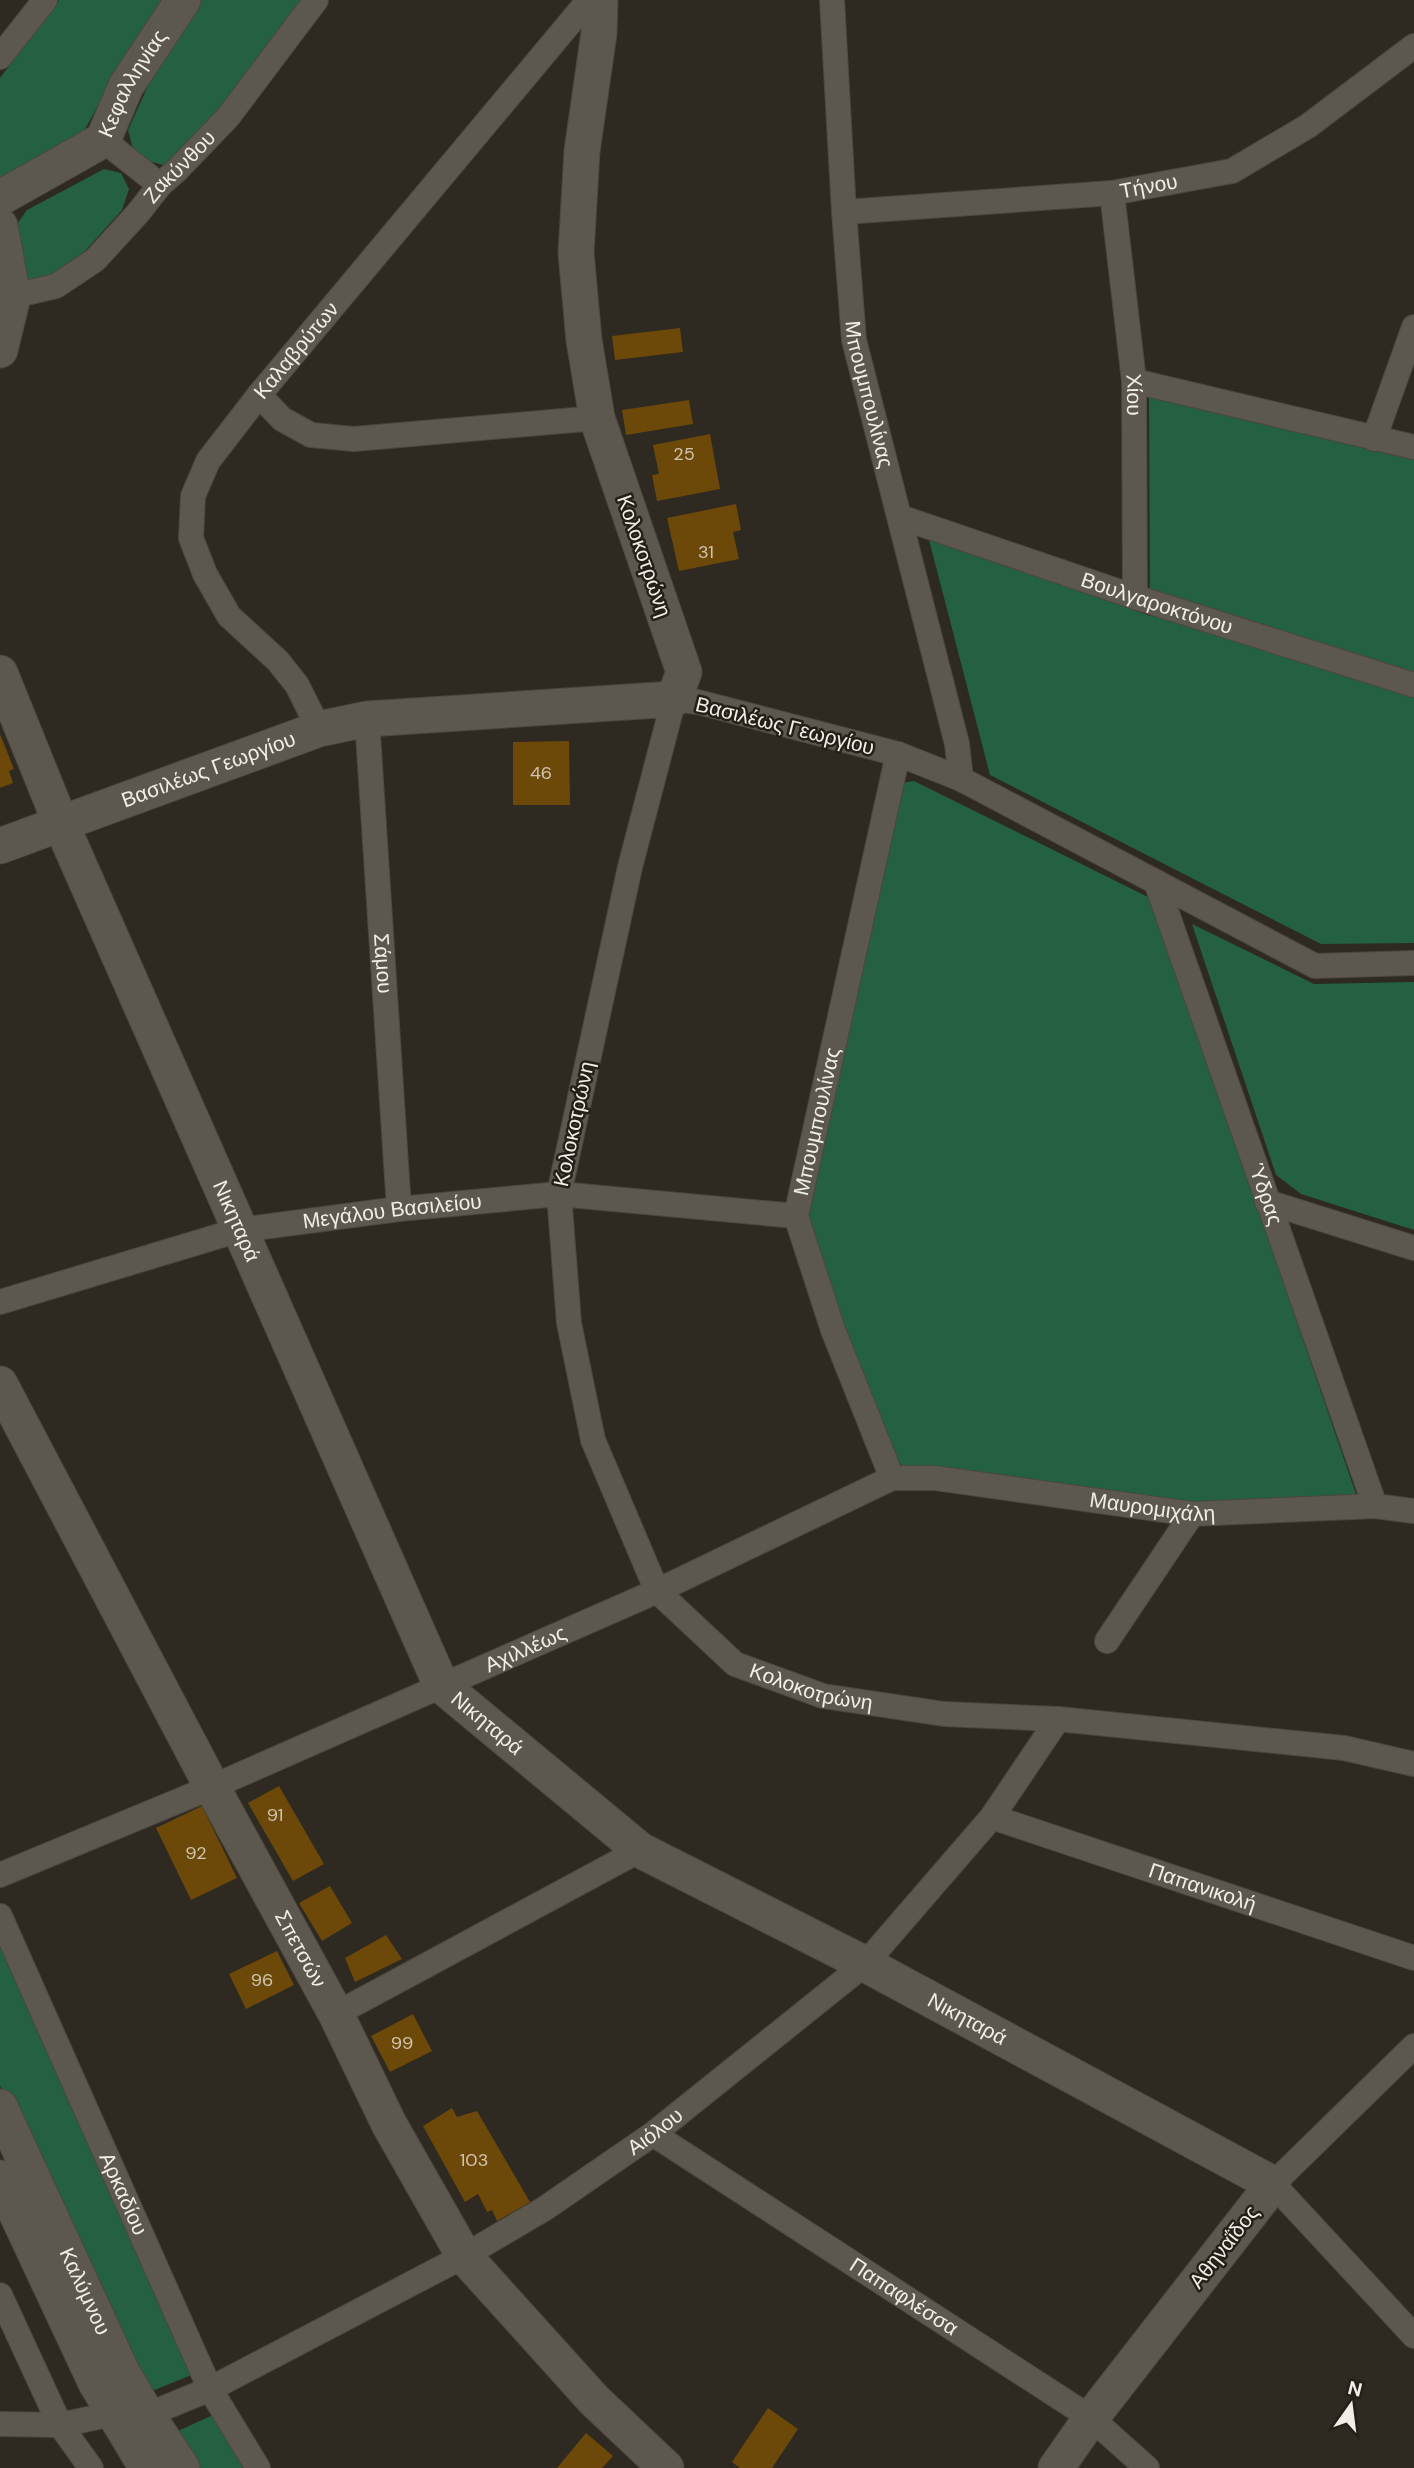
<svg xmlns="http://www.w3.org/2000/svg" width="1414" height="2468" font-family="'DM Sans',sans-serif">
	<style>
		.green { fill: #236141 }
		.building { fill: #6c4909 }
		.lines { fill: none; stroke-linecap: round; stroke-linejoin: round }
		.street-casing { stroke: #4b473f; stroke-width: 26 }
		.secondary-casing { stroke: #4b473f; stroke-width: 37 }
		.street { stroke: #5d584e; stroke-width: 24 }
		.secondary { stroke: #5d584e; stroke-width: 35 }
		.labels { text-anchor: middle; stroke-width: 5; stroke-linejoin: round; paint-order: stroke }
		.number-label { font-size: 18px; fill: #d0c5b0 }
		.street-label { font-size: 21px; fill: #f1eee8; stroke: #252017 }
	</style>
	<rect width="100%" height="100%" fill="#2e2921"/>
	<g class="green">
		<path d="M59,0H163L136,38L80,138L0,181V78Z"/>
		<path d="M200,0H302L280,31L177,161L163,165L145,160L133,149L128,130L168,42Z"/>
		<path d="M104,169L121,173L129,189L122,210L85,251L51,275L28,280L15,227L27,210Z"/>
		<path d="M1149,397L1414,460V943L1321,944L990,775L928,536L1150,616Z"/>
		<path d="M914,781L1152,899L1357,1497L1194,1507L901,1465L882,1439L806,1217L902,783Z"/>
		<path d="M1192,924L1314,984L1414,982V1230L1301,1194L1276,1175Z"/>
		<path d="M0,1945L194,2374L147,2393L0,2086Z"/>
		<path d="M213,2415L243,2468H193L169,2435Z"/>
	</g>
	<g class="building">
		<path d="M680,328L683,352L615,360L612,336Z"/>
		<path d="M689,400L693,424L626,435L622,410Z"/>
		<path d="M710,434L720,489L657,501L652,475L659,474L653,445Z"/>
		<path d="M736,504L741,530L733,532L739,559L679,571L667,518Z"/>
		<path d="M0,734L14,769L9,771L13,783L0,788Z"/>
		<path d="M569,741L570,805H513V742Z"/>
		<path d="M279,1786L324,1864L293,1881L248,1803Z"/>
		<path d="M202,1806L237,1878L191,1900L156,1828Z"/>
		<path d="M330,1886L352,1923L322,1941L299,1903Z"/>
		<path d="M386,1935L402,1959L355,1982L345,1958Z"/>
		<path d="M277,1951L294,1985L246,2009L229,1974Z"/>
		<path d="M413,2014L432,2051L390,2072L371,2036Z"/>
		<path d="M452,2108L457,2117L477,2111L530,2202L497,2221L492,2210L487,2212L478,2194L465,2202L423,2126Z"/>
		<path d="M768,2408L798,2429L772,2468H740L732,2462Z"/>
		<path d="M586,2433L613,2456L602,2468H557Z"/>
	</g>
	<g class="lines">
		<defs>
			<g id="street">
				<path id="s1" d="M832,0L844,212L854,340L957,744L961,779"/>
				<path d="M0,57L45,0"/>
				<path d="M103,140L160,185"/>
				<path id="s2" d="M1112,193L1134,381L1135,597"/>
				<path id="s3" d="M844,212L1112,193L1232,171L1308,126L1414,46"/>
				<path id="s4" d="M13,296L56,286L95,260L138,213L160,185L177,170L228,117L316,0"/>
				<path d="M1134,381L1414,447"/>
				<path d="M259,395L282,419L311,435L354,439L597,418"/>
				<path d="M1374,439L1414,327"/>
				<path id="s5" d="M900,517L1135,597L1414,685"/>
				<path id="s6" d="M367,719L399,1209"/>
				<path id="s7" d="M319,729L297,685L278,661L229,616L205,574L191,538L193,496L208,461L259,395L589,0"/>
				<path id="s8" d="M1156,882L1375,1506"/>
				<path id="s9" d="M1414,963L1315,966L961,779L898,754L698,702L674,699L630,867L559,1194L569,1323L593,1440L657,1591L735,1664L823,1696L944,1714L1058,1719L1344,1748L1414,1764"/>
				<path d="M1267,1202L1414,1248"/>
				<path id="s10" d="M0,1302L239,1230L399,1209L559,1194L796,1216"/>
				<path id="s11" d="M892,1478L833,1330L796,1216L898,754"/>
				<path d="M1107,1641L1192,1514"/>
				<path id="s12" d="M992,1817L1414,1958"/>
				<path id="s13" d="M0,1875L212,1787L657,1591L892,1478H935L1192,1514L1375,1506L1414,1511"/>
				<path id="s14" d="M0,1916L210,2389L258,2468"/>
				<path d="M336,2014L640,1850"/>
				<path d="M1414,2046L1273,2184L1414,2336"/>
				<path id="s15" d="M653,2134L1091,2418L1147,2468"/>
				<path d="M0,2295L60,2425L91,2468"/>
				<path id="s16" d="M147,2415L210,2389L464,2256L544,2209L653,2134L865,1964L992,1817L1058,1719"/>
				<path d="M0,2424L60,2425L112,2414"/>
			</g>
			<g id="secondary">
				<path id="s17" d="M0,198L103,140L126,86L183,0"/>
				<path d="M0,226L13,296L0,350"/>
				<path id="s18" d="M0,673L61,824L441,1685L640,1850L865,1964L1273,2184L1091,2418L1056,2468"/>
				<path id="s19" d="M0,846L319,729L367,719L674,699L684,672L597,418L584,340L576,253L582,151L599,33L600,0"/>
				<path id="s20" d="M0,1384L212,1787L336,2014L389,2124L464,2256L594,2400L666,2468"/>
				<path id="s21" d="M0,2107L122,2372L147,2415L182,2468"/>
				<path d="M0,2178L96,2383L147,2468"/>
			</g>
		</defs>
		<use href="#street" class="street-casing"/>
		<use href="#secondary" class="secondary-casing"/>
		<use href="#street" class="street"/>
		<use href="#secondary" class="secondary"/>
	</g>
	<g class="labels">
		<g class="number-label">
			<text x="684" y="460">25</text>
			<text x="706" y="558">31</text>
			<text x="541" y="779">46</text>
			<text x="275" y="1821">91</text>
			<text x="196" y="1859">92</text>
			<text x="262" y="1986">96</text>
			<text x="402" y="2049">99</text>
			<text x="474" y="2166">103</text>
		</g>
		<g class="street-label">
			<text dy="7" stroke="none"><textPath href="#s17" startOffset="182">Κεφαλληνίας</textPath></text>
			<text dy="7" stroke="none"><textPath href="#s4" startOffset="217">Ζακύνθου</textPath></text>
			<text dy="7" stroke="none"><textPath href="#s3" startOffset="306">Τήνου</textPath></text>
			<text dy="7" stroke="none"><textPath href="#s7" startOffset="455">Καλαβρύτων</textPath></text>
			<text dy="7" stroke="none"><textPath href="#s1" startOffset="397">Μπουμπουλίνας</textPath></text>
			<text dy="7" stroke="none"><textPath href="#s2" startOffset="203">Χίου</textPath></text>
			<text transform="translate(644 556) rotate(71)" y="7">Κολοκοτρώνη</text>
			<text dy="7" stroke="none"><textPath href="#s5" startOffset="271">Βουλγαροκτόνου</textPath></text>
			<text transform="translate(785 726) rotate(14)" y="7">Βασιλέως Γεωργίου</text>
			<text dy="7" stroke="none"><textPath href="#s19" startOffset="222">Βασιλέως Γεωργίου</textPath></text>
			<text dy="7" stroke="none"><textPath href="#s6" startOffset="245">Σάμου</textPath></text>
			<text dy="7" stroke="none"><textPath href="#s11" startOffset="376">Μπουμπουλίνας</textPath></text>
			<text transform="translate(574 1124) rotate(-78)" y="7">Κολοκοτρώνη</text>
			<text dy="7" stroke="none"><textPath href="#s8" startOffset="331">Ύδρας</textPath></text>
			<text dy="7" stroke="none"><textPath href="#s10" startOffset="404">Μεγάλου Βασιλείου</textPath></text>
			<text dy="7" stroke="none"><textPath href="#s18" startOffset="597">Νικηταρά</textPath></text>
			<text dy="7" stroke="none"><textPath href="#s13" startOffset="1239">Μαυρομιχάλη</textPath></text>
			<text dy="7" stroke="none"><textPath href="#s13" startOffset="572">Αχιλλέως</textPath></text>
			<text dy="7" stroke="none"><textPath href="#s9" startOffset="1906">Κολοκοτρώνη</textPath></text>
			<text dy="7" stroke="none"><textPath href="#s18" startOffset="1164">Νικηταρά</textPath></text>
			<text dy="7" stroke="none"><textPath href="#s12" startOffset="222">Παπανικολή</textPath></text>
			<text dy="7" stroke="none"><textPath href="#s20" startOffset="640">Σπετσών</textPath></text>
			<text dy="7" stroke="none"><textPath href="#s18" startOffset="1731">Νικηταρά</textPath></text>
			<text dy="7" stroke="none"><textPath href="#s16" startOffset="583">Αιόλου</textPath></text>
			<text dy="7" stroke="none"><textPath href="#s14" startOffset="304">Αρκαδίου</textPath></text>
			<text transform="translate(1224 2247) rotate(-52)" y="7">Αθηναΐδος</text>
			<text dy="7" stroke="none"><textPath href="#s21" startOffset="203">Καλύμνου</textPath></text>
			<text dy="7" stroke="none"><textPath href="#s15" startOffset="299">Παπαφλέσσα</textPath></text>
		</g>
	</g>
	<g transform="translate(1351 2405) rotate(14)" stroke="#252017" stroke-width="5" paint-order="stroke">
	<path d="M0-5L12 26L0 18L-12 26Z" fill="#f1eee8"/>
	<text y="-10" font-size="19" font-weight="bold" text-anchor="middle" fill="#f1eee8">N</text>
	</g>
</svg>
